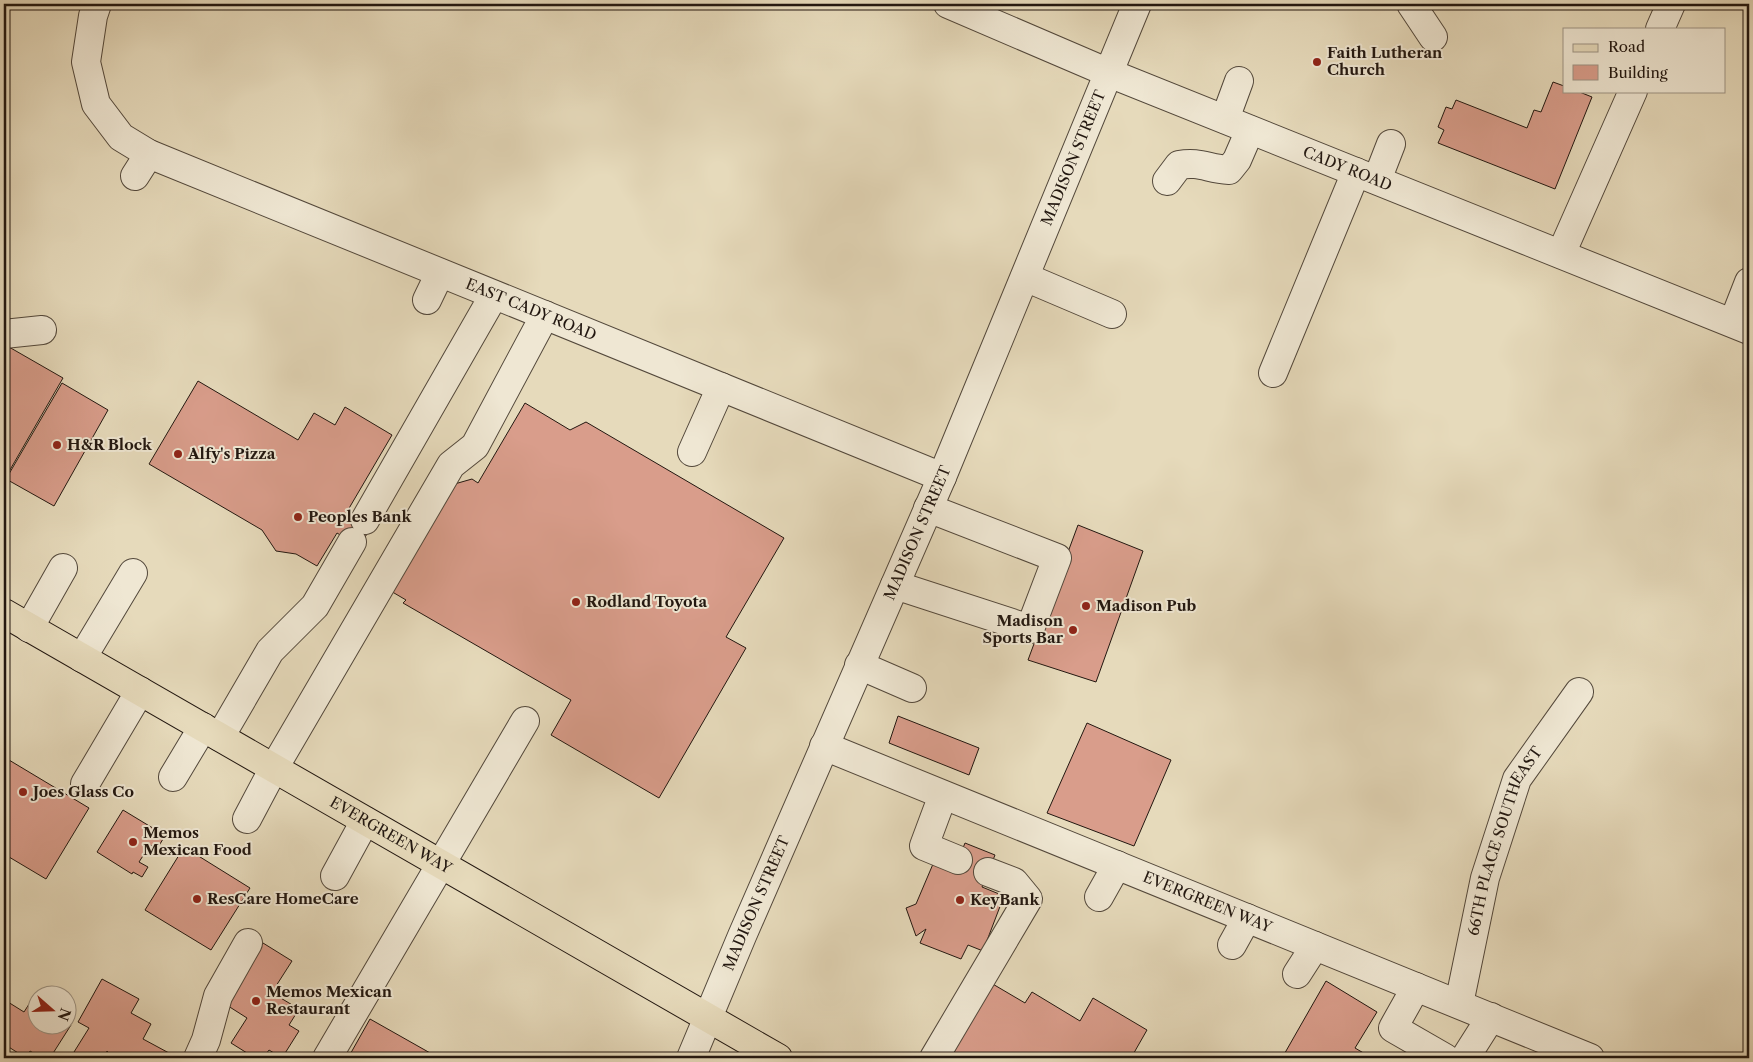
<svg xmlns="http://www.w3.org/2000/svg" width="1753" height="1062" font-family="'Libre Caslon Text',serif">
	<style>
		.building { fill: #d99d8b; stroke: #221710 }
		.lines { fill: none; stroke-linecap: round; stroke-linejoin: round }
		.minor-casing { stroke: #53483b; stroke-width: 30 }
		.major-casing { stroke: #221710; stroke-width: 30 }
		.minor { stroke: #efe7d3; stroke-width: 28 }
		.major { stroke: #e6dabb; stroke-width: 28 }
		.poi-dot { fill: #8f2418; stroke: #efe7d3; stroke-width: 2 }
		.labels { text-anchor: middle; stroke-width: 4; stroke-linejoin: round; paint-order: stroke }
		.poi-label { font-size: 15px; font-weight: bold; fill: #221710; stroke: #efe7d3; text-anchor: start }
		.street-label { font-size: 15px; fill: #221710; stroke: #efe7d3 }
	</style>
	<rect width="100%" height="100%" fill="#e6dabb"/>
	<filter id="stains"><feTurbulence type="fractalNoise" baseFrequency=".004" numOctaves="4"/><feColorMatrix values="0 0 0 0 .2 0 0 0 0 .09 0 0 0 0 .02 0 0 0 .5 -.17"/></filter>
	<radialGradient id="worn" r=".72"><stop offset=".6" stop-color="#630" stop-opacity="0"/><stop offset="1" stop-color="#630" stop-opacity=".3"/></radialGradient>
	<g class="building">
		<path d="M1553,82L1564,86V91H1577L1592,97L1555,189L1438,143L1444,130L1438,127L1446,107L1452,109L1456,100L1527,128L1534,110L1541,112Z"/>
		<path d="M9,347L63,378L7,475L4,473V356Z"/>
		<path d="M198,381L298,440L314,413L335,425L345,407L392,435L348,510L372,524L360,547L337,533L317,566L296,554L276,551L262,530L149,464Z"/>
		<path d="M62,383L108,410L54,506L6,479Z"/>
		<path d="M525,403L570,430L586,422L784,538L726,637L746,648L659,798L551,735L571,700L403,603L406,600L389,590L451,485L472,479L478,483Z"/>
		<path d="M1078,525L1143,551L1096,682L1028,660Z"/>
		<path d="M898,716L979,748L969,775L889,743Z"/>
		<path d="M1087,723L1171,760L1134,846L1047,813Z"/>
		<path d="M4,757L89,808L46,879L4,854Z"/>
		<path d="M123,810L156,830L154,833L163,839L157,849L150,845L139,862L148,867L142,877L133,872L132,874L97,852Z"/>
		<path d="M965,843L995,855L982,887L1004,896L983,951L968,945L961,959L920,943L926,929L916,936L906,908L916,904L933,864L958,860Z"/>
		<path d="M184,847L250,888L211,950L145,910Z"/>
		<path d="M263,943L292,961L276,986L284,991L279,997L299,1009L289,1025L299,1031L282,1058L269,1050L263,1058H255L231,1043L247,1018L225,1004Z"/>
		<path d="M102,979L139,999L131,1013L151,1024L143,1039L169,1053L166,1058H106L109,1053L107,1051L103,1058H85L74,1052L89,1028L78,1022Z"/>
		<path d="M1326,981L1377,1012L1355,1048L1372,1058H1282Z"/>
		<path d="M991,983L1025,1003L1032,992L1080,1021L1093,998L1147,1030L1131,1058H945Z"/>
		<path d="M31,1001L38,1004V1024L68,1023L71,1025L50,1058H42L30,1051L26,1058L4,1044V1008L8,1002L24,1012Z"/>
		<path d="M370,1019L439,1058H348Z"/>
	</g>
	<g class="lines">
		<defs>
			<g id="minor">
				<path id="s1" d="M97,4L93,16L86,62L96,104L121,137L149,154L942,477"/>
				<path id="s2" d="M948,4L1109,73L1749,330"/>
				<path d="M1411,4L1433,37"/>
				<path d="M1660,29L1671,4"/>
				<path d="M1225,119L1239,81"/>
				<path d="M135,176L149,154"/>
				<path d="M1377,180L1391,144"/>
				<path d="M1167,181L1179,165C1200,161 1208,169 1229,170L1237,160L1250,130"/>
				<path d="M1561,254L1633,91"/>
				<path d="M1025,277L1112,314"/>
				<path d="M427,300L440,273"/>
				<path d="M1733,323L1749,282"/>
				<path d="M4,334L42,330"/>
				<path d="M1273,373L1356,172"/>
				<path d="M692,452L721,387"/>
				<path d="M365,520L494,295"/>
				<path d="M895,585L1030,629L1057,558L928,508"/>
				<path d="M29,628L63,568"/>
				<path d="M82,658L133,573"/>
				<path d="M859,665L912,688"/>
				<path d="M220,737L270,651L315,606L352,542"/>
				<path id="s3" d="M824,746L1590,1058"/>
				<path d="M173,777L203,727"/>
				<path d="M85,784L140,691"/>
				<path d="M943,795L924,846L958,860"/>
				<path d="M247,819L274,768L451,465L475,446L545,315"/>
				<path d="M335,876L365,821"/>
				<path d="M1099,897L1117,865"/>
				<path d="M1232,945L1247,918"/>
				<path d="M1297,974L1315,946"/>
				<path d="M1416,987L1393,1028L1445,1058"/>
				<path id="s4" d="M1459,1004L1485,878L1517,779L1579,692"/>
				<path d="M198,1058L206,1040L218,996L248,943"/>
				<path d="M327,1058L525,721"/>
				<path id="s5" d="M691,1058L742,936L942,477L1137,4"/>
				<path d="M934,1058L1028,899L1014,882L988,872"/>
				<path d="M1465,1058L1491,1017"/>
			</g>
			<g id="major">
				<path id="s6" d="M4,613L778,1058"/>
			</g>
		</defs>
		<use href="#minor" class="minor-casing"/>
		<use href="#major" class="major-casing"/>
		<use href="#minor" class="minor"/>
		<use href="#major" class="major"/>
	</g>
	<g class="poi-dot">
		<circle cx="1317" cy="62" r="5"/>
		<circle cx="57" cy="445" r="5"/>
		<circle cx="178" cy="454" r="5"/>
		<circle cx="298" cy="517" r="5"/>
		<circle cx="576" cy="602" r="5"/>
		<circle cx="1086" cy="606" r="5"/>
		<circle cx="1073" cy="630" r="5"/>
		<circle cx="23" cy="792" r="5"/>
		<circle cx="133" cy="842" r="5"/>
		<circle cx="197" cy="899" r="5"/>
		<circle cx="960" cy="900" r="5"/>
		<circle cx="256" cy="1001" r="5"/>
	</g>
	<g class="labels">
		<g class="poi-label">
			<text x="1327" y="58">Faith Lutheran<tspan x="1327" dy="17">Church</tspan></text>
			<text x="67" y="450">H&amp;R Block</text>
			<text x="188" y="459">Alfy's Pizza</text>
			<text x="308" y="522">Peoples Bank</text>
			<text x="586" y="607">Rodland Toyota</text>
			<text x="1096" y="611">Madison Pub</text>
			<text x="1063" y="626" text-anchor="end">Madison<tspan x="1063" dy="17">Sports Bar</tspan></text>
			<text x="33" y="797">Joes Glass Co</text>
			<text x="143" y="838">Memos<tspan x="143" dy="17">Mexican Food</tspan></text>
			<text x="207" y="904">ResCare HomeCare</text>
			<text x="970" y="905">KeyBank</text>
			<text x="266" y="997">Memos Mexican<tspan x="266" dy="17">Restaurant</tspan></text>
		</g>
		<g class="street-label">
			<text dy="5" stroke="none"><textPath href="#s5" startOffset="978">MADISON STREET</textPath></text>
			<text dy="5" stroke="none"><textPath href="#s2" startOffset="432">CADY ROAD</textPath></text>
			<text dy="5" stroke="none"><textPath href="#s1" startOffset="589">EAST CADY ROAD</textPath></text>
			<text dy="5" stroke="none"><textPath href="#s5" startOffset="572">MADISON STREET</textPath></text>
			<text dy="5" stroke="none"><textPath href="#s6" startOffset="446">EVERGREEN WAY</textPath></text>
			<text dy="5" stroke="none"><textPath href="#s4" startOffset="170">66TH PLACE SOUTHEAST</textPath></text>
			<text dy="5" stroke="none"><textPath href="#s3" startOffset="414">EVERGREEN WAY</textPath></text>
			<text dy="5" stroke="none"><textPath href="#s5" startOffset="168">MADISON STREET</textPath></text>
		</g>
	</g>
	<rect width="1753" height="1062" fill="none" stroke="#e6dabb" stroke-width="20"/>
	<rect x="5" y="5" width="1743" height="1052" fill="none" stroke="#221710" stroke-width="2.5"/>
	<rect x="10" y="10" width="1733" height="1042" fill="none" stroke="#221710"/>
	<rect x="1563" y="28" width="162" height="65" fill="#efe7d3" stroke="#9d9485"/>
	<rect x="1573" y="44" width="25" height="8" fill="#e6dabb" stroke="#9d9485"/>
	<text x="1608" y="52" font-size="15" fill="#221710">Road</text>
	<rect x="1573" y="65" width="25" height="15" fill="#d99d8b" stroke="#9d9485"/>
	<text x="1608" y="78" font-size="15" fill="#221710">Building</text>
	<g transform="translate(52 1010) rotate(110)"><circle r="24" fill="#efe7d3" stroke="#9d9485"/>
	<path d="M0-4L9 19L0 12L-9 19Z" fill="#8f2418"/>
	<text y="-8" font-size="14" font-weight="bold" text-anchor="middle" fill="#221710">N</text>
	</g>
	<rect width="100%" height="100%" filter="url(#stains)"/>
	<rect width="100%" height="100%" fill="url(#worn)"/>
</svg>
